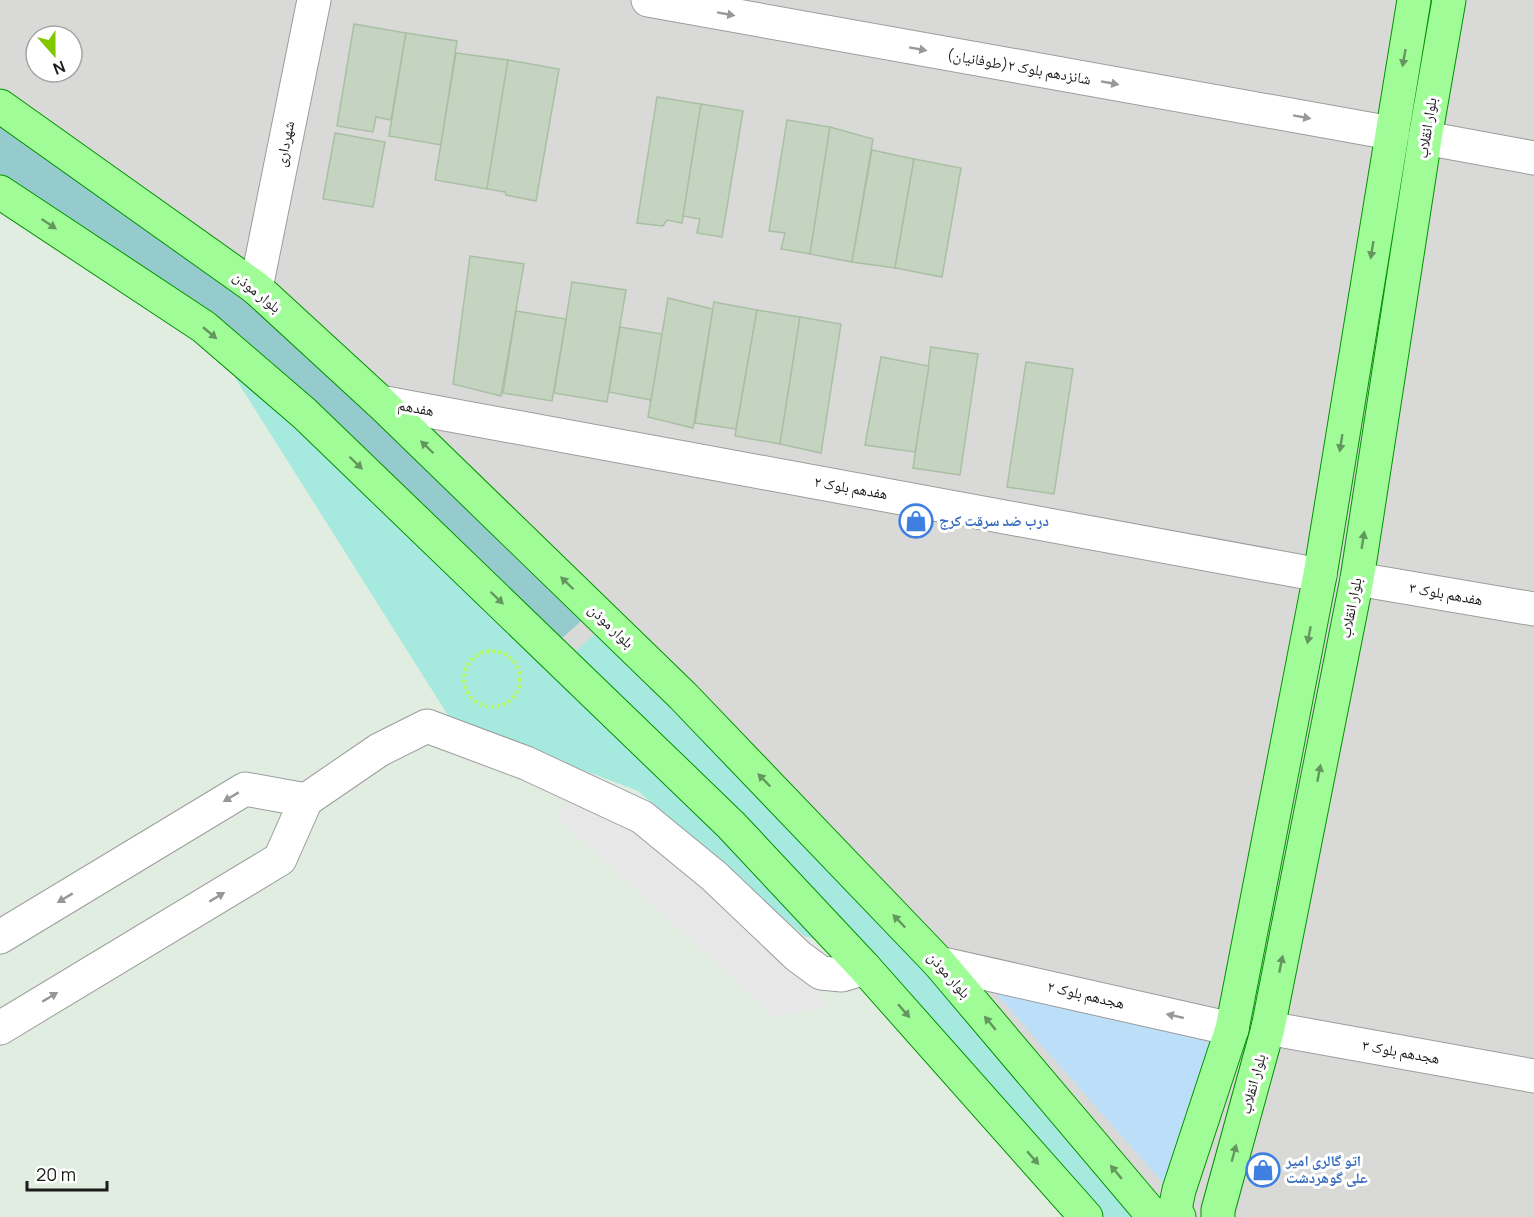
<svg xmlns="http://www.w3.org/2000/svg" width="1534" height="1217" font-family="Manrope,'Noto Naskh Arabic',sans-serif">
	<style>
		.residential { fill: #d9dad8; fill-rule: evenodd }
		.grass { fill: #a5e9df }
		.forest { fill: #95cbcd }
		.park { fill: #bcdff9 }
		.parking { fill: #e7e7e7 }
		.building { fill: #c5d4c1; stroke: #a9bfa3; stroke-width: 1.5 }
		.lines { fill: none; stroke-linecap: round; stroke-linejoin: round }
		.minor-casing { stroke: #9c9c9c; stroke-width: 35 }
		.major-casing { stroke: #009301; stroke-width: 35 }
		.path { stroke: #b8fb64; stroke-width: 4; stroke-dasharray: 3 3; stroke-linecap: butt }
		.minor { stroke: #fff; stroke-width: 33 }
		.major { stroke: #a0fc97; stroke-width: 33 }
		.oneway { fill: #989898 }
		.oneway2 { fill: #64975f }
		.labels { text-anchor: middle; stroke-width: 6; stroke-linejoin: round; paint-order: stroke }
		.street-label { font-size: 15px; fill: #1b1b1b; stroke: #fff }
		.shop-label { font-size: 15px; font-weight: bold; fill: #366cbe; stroke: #fff; text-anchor: start }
	</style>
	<rect width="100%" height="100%" fill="#e1ede1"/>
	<path class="residential" d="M0,0H1534V1217H1086L558,657L204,327L0,202ZM36,36H72V72H36Z"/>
	<g class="grass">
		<path d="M227,365L553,661L822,941L804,936L638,791L451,720Z"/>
		<path d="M595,634L742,778L885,924L1141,1217H1106L858,943L573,654Z"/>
	</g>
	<path class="forest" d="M0,118L250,295L587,616L554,645L382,479L0,180Z"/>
	<path class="park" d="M994,991L1220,1041L1164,1184Z"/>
	<path class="parking" d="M573,797L661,839L830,1006L776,1018L556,817Z"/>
	<g class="building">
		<path d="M354,24L406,33L391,120L376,117L373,132L337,126Z"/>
		<path d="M406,33L457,41L441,145L389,136Z"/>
		<path d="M456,53L508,60L487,189L435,180Z"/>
		<path d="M508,60L559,69L536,201L506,195L505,192L487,189Z"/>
		<path d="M657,97L701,104L682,223L667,220L663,226L637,223Z"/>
		<path d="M701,104L743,111L722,237L697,233L700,219L683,216Z"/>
		<path d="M787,120L830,127L810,254L781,249L785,233L769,231Z"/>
		<path d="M830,127L873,139L852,262L810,254Z"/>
		<path d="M335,133L385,142L373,207L323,199Z"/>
		<path d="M872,150L914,159L895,268L852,262Z"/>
		<path d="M914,159L961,168L942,277L895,268Z"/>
		<path d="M470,256L524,264L501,396L453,384Z"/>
		<path d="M572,282L626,290L607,402L554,393Z"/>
		<path d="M668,298L713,309L693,428L648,417Z"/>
		<path d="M714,302L757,310L736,429L695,423Z"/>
		<path d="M757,310L800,317L780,444L735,436Z"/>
		<path d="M516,311L566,319L552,401L503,393Z"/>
		<path d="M800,317L841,324L821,453L780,444Z"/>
		<path d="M620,327L662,334L651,400L609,392Z"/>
		<path d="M931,347L978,354L960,475L913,468Z"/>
		<path d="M881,357L929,366L915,452L865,445Z"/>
		<path d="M1026,362L1073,369L1054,494L1007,487Z"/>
	</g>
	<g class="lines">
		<defs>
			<g id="minor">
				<path d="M648,0L1391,133"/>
				<path d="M1425,138L1534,158"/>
				<path d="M256,288L314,0"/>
				<path d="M380,402L1320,575"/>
				<path d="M1357,579L1534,609"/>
				<path d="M306,800L379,750L427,726L526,763L642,817L714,876L798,956L821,973L842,975L865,968"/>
				<path d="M0,937L245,789L306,800L280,859L0,1028"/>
				<path d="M939,963L1232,1029"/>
				<path d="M1268,1028L1534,1076"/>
			</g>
			<g id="major">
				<path d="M0,106L256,288L380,402L683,696L939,963L1154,1217"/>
				<path d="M0,192L204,327L305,414L731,825L865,968L1086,1217"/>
				<path d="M1179,1217L1175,1209L1179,1190L1232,1029L1320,575L1414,0"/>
				<path d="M1218,1217V1210L1268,1028L1357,579L1425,138L1449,0"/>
			</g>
		</defs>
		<use href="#minor" class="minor-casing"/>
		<use href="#major" class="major-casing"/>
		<circle class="path" cx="492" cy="679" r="28"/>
		<use href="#minor" class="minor"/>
		<use href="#major" class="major"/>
	</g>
	<defs><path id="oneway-solid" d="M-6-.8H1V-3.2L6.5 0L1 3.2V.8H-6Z" transform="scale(1.5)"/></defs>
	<g class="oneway">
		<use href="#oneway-solid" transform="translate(726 14) rotate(10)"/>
		<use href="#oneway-solid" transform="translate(918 49) rotate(10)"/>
		<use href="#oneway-solid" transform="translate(1110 83) rotate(10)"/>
		<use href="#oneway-solid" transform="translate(1302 117) rotate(10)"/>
		<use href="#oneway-solid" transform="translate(231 797) rotate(149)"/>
		<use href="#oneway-solid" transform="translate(217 897) rotate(-31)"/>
		<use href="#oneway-solid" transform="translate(65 898) rotate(149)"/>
		<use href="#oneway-solid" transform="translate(50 997) rotate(-31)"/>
		<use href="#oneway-solid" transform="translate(1175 1016) rotate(-167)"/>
	</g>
	<g class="oneway2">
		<use href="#oneway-solid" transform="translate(1404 58) rotate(100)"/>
		<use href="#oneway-solid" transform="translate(49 224) rotate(34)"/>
		<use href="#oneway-solid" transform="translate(1372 250) rotate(99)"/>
		<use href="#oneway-solid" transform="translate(210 333) rotate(40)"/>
		<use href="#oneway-solid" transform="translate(1341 443) rotate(99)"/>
		<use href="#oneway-solid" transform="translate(427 447) rotate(-136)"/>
		<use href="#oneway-solid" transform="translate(356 463) rotate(44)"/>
		<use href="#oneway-solid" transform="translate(1363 540) rotate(-81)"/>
		<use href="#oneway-solid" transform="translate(567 583) rotate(-136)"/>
		<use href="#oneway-solid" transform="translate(497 598) rotate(44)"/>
		<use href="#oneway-solid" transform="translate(1309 635) rotate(101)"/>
		<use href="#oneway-solid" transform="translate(1319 773) rotate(-79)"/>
		<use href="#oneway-solid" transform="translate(764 780) rotate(-134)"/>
		<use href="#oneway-solid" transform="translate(899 921) rotate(-134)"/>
		<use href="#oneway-solid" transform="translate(1281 964) rotate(-79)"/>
		<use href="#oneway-solid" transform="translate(904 1011) rotate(49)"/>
		<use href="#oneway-solid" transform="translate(990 1023) rotate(-130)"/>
		<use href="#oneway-solid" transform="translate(1234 1153) rotate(-75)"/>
		<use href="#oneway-solid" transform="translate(1033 1158) rotate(49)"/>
		<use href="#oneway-solid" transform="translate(1116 1172) rotate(-130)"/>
	</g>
	<defs>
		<symbol id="shop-ring" viewBox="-11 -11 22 22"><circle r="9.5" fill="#fff" stroke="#3f7fe0" stroke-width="1.5"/><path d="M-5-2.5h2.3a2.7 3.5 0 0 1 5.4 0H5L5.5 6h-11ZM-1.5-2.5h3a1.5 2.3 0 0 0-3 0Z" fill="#3f7fe0"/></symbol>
	</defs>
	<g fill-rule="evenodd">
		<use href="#shop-ring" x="897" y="502" width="38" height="38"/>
		<use href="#shop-ring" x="1244" y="1151" width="38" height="38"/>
	</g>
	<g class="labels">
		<g class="street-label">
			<text transform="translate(1019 67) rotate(10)" y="5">شانزدهم بلوک ۲(طوفانیان)</text>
			<text transform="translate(1427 128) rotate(-81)" y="5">بلوار انقلاب</text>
			<text transform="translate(285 144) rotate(-79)" y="5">شهرداری</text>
			<text transform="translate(257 292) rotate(39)" y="5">بلوار موذن</text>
			<text transform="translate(416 408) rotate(10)" y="5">هفدهم</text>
			<text transform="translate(851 488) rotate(10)" y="5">هفدهم بلوک ۲</text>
			<text transform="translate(1446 594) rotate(10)" y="5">هفدهم بلوک ۳</text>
			<text transform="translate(1351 608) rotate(-79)" y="5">بلوار انقلاب</text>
			<text transform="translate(611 626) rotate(44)" y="5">بلوار موذن</text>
			<text transform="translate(949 975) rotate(49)" y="5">بلوار موذن</text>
			<text transform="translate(1086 995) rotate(13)" y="5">هجدهم بلوک ۲</text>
			<text transform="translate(1401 1052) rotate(10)" y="5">هجدهم بلوک ۳</text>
			<text transform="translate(1253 1084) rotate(-75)" y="5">بلوار انقلاب</text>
		</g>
		<g class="shop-label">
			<text x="939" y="526">درب ضد سرقت کرج</text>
			<text x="1286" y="1166">اتو گالری امیر<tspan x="1286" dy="17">علی گوهردشت</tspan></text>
		</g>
	</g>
	<g transform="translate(54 54) rotate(159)"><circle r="28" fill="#ffffff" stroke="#a4a4a4" stroke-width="1.5"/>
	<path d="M0-4.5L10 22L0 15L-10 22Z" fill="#83c700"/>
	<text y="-9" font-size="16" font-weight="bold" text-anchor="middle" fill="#1b1b1b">N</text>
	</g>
	<path d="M27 1181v9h80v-9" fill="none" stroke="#1b1b1b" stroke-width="3"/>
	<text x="36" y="1181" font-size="18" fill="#1b1b1b" stroke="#ffffff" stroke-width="4.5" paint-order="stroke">20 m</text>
</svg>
